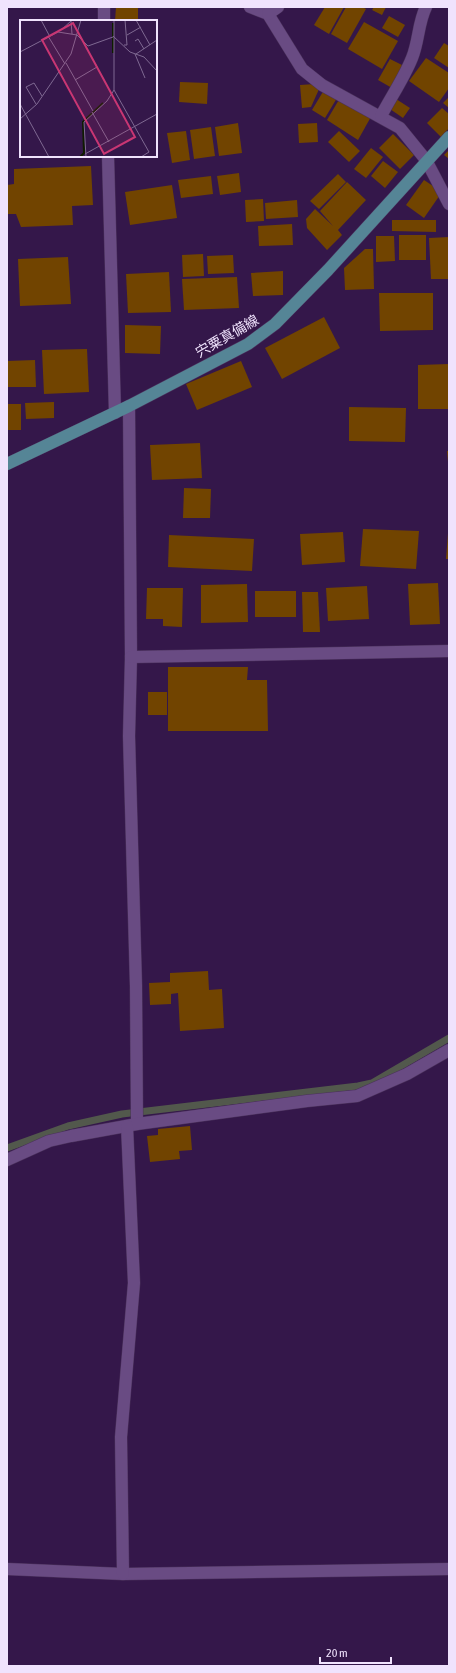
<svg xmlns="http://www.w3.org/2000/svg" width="456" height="1673" font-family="'Asap Condensed','Noto Sans JP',sans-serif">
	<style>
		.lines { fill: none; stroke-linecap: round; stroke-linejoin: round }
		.stream { stroke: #52584c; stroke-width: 7 }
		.building { fill: #714400 }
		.minor-casing { stroke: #4b325c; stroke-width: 13 }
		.major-casing { stroke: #4b325c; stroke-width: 13 }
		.minor { stroke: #694b83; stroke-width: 12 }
		.major { stroke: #558596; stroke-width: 12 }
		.labels { text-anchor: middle; stroke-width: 3.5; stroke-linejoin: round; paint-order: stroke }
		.street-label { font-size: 14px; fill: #f0e3fd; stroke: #34174a }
		.inset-river { fill: none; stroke: #0f1c00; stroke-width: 2 }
		.inset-road { fill: none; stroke: #7f6992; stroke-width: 1 }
		.view { fill: #c93673; fill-opacity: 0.15; stroke: #c93673; stroke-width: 2 }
		.inset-edge { fill: none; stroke: #f0e3fd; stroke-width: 2 }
	</style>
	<rect width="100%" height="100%" fill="#34174a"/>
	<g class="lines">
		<path class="stream" d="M7,1148L68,1126L122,1114L358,1086L372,1083L449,1038"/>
	</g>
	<g class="building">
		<path d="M116,7L138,8V21H115Z"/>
		<path d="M325,7H344L329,34L314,25Z"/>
		<path d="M346,7H362L366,9L347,43L331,34Z"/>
		<path d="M374,7H386L382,15L372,10Z"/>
		<path d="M389,16L405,25L398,37L382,28Z"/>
		<path d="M364,22L398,41L382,69L348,49Z"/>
		<path d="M444,43L449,46V68L434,58Z"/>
		<path d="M426,58L449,73V88L439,102L409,81Z"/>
		<path d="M390,59L404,66L392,88L378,80Z"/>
		<path d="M180,82L208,83L207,104L179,102Z"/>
		<path d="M315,84L320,87L311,107L302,108L300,85Z"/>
		<path d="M324,90L337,98L325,118L312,110Z"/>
		<path d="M449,97V108L443,103Z"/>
		<path d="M340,98L372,115L358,140L327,120Z"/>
		<path d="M396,99L410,108L403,118L390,109Z"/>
		<path d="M442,108L449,114V128L441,137L427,123Z"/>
		<path d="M238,123L242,153L219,156L215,127Z"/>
		<path d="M317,123L318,142L299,143L298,124Z"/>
		<path d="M211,127L215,156L194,159L190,130Z"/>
		<path d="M186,131L190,160L172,163L167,133Z"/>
		<path d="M339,131L360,151L349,162L328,142Z"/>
		<path d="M393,134L414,155L400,169L379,148Z"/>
		<path d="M371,148L383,157L366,178L354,169Z"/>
		<path d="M449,150V159L444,155Z"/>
		<path d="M383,161L398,172L385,188L371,176Z"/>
		<path d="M91,166L93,205L72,206L73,225L21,227L16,214H7V185L14,184V169Z"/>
		<path d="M239,173L241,192L220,195L217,176Z"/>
		<path d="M338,174L346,182L319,209L310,201Z"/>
		<path d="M211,176L213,194L181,198L178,180Z"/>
		<path d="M424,180L442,192L424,218L406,205Z"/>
		<path d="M347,182L366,200L338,230L342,235L327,250L307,228L306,219L315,209L333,226L320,211Z"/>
		<path d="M172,185L177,218L130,225L125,192Z"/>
		<path d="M263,199L264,221L246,222L245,200Z"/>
		<path d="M297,200L298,217L266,219L265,203Z"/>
		<path d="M392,220H436V232L392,231Z"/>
		<path d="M292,224L293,245L259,246L258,226Z"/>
		<rect x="399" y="235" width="27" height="25"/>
		<path d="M376,236H394L395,261L376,262Z"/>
		<path d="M449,237V279H431L429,238Z"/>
		<path d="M365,249H373L374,289L345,290L344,268Z"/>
		<path d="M203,254L204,276L183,277L182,255Z"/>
		<path d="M233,255L234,273L208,274L207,256Z"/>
		<path d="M68,257L71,304L20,306L18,259Z"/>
		<path d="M283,271V295L253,296L251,273Z"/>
		<path d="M169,272L171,312L128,313L126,274Z"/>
		<path d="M237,277L239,308L184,310L182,279Z"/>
		<path d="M379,293H433V330L380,331Z"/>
		<path d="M324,317L340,348L282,379L265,348Z"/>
		<path d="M125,325L161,326L160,354L125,353Z"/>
		<path d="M87,349L89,392L44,394L42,350Z"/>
		<path d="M35,360L36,387H7V361Z"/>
		<path d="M241,361L252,387L197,410L186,384Z"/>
		<path d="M449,364V409H418V365Z"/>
		<path d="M54,402V418L26,419L25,403Z"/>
		<rect x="7" y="404" width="14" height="26"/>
		<path d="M349,407L406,408L405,442L349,441Z"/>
		<path d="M200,443L202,478L152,480L150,445Z"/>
		<path d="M447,451H449V462H448Z"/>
		<path d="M184,488L211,489L210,518H183Z"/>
		<path d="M363,529L419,531L416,569L360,566Z"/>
		<path d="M343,532L345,562L302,565L300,534Z"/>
		<path d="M448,533H449V559H446Z"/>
		<path d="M169,535L254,539L252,571L168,567Z"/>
		<path d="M438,583L440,624L410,625L408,584Z"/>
		<path d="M247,584L248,622L201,623V585Z"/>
		<path d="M367,586L369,619L328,621L326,588Z"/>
		<path d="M147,588H183L182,627L163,626V619H146Z"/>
		<rect x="255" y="591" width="41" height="26"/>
		<path d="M302,592H318L320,632H303Z"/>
		<path d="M168,667H248L247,680H267L268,731H168Z"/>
		<rect x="148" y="692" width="19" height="23"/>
		<path d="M208,971L209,990L222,989L224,1028L180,1031L178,993L171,994V1004L150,1005L149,983L170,982V973Z"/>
		<path d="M190,1126L192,1150L179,1151L180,1159L150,1162L147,1136L158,1135V1129Z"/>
	</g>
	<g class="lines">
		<defs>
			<g id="minor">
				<path d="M104,7V21"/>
				<path d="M250,7L268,14L302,69L322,85L400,128L426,160L449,204"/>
				<path d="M268,14L278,7"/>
				<path d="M381,116C391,97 404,78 412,58C419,41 418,23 426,7"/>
				<path d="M108,156L115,413"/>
				<path d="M129,406L131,657L129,736L136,986L137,1124"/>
				<path d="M131,657L449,651"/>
				<path d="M7,1160L49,1141L71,1136L137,1124L307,1101L357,1096L407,1074L449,1050"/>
				<path d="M7,1569L123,1574L449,1569"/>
				<path d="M123,1574L121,1437L134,1283L127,1126"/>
			</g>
			<path id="major" d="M7,464L129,406L248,344L275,324L328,270L449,137"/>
		</defs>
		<use href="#minor" class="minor-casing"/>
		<use href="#major" class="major-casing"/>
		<use href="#minor" class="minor"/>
		<use href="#major" class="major"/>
	</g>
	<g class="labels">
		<g class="street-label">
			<text transform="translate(227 336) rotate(-30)" y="5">宍粟真備線</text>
		</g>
	</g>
	<g transform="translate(20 20)">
		<rect width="137" height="137" fill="#34174a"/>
		<path class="inset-river" d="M93,3V33M60,137L64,133L63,102L83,83"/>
		<path class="inset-road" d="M21,0L29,15M116,0L130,25M51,1L52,14M40,11L51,1M107,15L121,7M28,16L45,44M93,16L110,32L124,37L137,51M115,21L118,19L124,29M104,25H107L105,0M0,32L38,12L57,15L68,26L93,17M115,34L125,58M116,34L137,20M46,43L73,91M55,60L77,47L75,43M94,70L129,132L121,137M0,84L29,137M16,84L6,67L14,63L22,76M72,92L89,122M0,99L17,84L51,34L61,0M65,134L137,94M66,137L64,102L87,81L94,70V0"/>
		<path class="view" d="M53,3L115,117L84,134L22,20Z"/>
		<rect width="137" height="137" class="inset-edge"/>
	</g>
	<rect width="456" height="1673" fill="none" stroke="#f0e3fd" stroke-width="16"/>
	<path d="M320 1657v6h71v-6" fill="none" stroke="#f0e3fd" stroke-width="2"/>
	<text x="326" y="1657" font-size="12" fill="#f0e3fd" stroke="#34174a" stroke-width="3" paint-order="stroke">20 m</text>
</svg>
